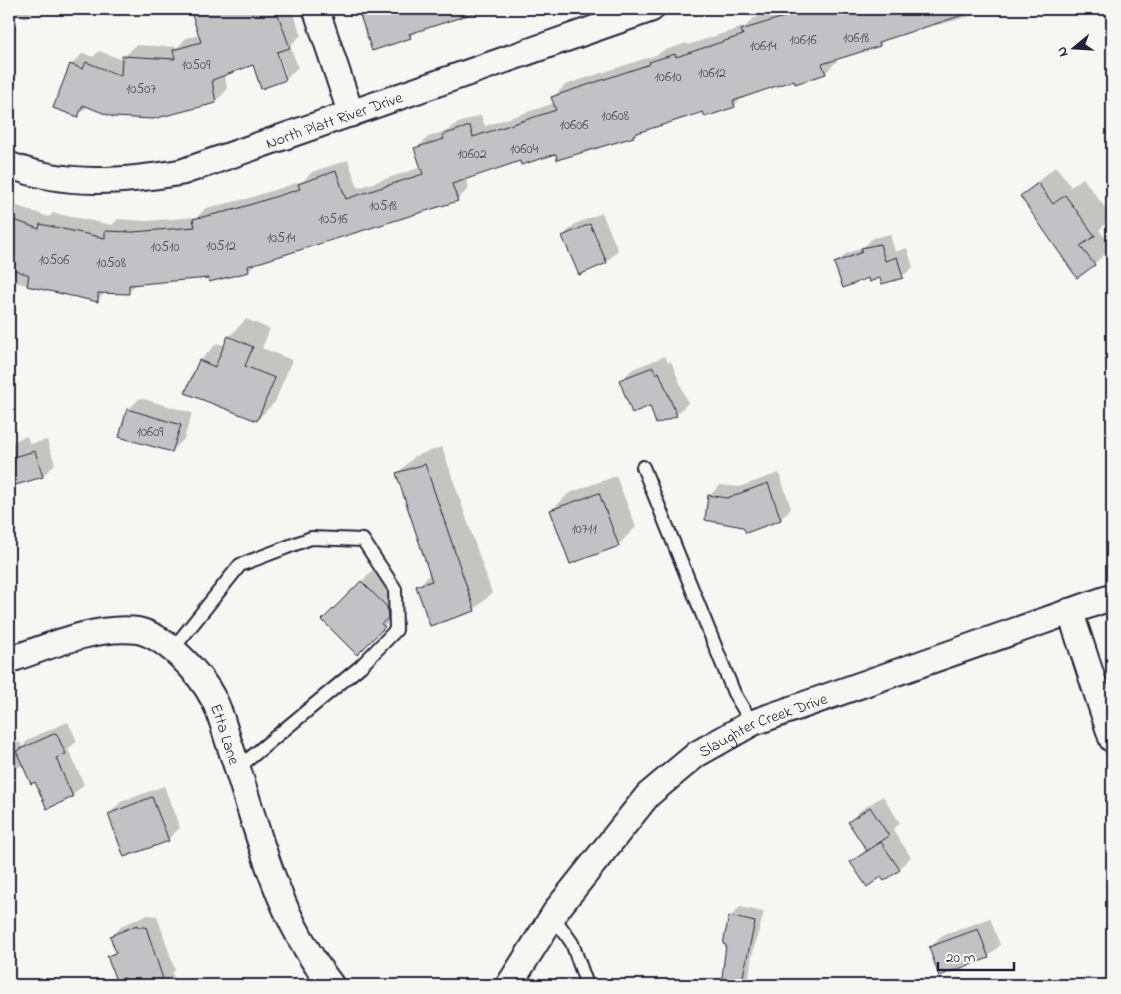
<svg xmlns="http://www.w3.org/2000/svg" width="1121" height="994" font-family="'Indie Flower',sans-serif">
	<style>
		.shadow { fill: #0003; fill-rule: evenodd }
		.building { fill: #c2c2c4; stroke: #22223b }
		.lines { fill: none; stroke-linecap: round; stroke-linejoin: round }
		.lane-casing { stroke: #22223b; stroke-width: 16 }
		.street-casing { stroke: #22223b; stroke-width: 29 }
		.lane { stroke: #f6f6f2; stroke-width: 12 }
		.street { stroke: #f6f6f2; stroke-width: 25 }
		.labels { text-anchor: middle; stroke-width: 5; stroke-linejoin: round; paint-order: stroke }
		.number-label { font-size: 14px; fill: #4a4a5d }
		.street-label { font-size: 16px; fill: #22223b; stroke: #f6f6f2 }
	</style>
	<rect width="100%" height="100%" fill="#f6f6f2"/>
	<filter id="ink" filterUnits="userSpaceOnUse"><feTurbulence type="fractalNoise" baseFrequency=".02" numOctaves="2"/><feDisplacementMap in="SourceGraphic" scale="10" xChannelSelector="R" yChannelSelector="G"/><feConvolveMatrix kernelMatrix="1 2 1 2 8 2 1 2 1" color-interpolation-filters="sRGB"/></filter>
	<g filter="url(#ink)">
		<g class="shadow">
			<path d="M9,9H35L26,18L11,12L9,19Z"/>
			<path d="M191,9H240L244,22L278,9L280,15L293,11L301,35L290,46L298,67L286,79L262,87L253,64L225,74L227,90L215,102L88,106L77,116L71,65L83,53L93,57L99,51L123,60L124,57L136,45L178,47L186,38L200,35ZM276,46L286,74H283L273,47Z"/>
			<path d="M359,9H484L417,30L410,37L373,49Z"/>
			<path d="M785,9H997L934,26L933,24L887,38L880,45L836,58L837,61L825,73L794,79L745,95L734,106L704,110L637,132L633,136L520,159L465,178L469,188L457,200L257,262L249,270L209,277L138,283L128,292H106L98,300L9,281V203L49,217L53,213L112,225L118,219L146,221L197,217L206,208L246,199L303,181L312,172L348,160L358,188L422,167L416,149L428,137L449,130L456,124L481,115L485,126L555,103L553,97L565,85L659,54L662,51L687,43L688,45L746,26L754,18Z"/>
			<path d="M1056,166L1071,187L1083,178L1112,217L1099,230L1112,247L1094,264L1021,196Z"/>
			<path d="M602,213L618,250L607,262L580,274L563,236L575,224Z"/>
			<path d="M890,234L895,252L907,248L913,267L902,277L869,276L836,264L846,254L865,246L873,238Z"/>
			<path d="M246,319L270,329L262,348L292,360L275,402L257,420L200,361L217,343L225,346L229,337Z"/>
			<path d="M665,356L668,363L671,361L688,403L676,415L651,405L621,380L633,369Z"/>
			<path d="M140,398L192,413L184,439L172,451L128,410Z"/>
			<path d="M27,436L30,444L47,440L55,464L43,476L13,485L9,474V443Z"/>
			<path d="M442,447L492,593L474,610L418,586L431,573L397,474L415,456Z"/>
			<path d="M779,473L791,508L781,519L746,531L744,526L709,496L720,485L739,487Z"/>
			<path d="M616,476L636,527L618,545L551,511L569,493Z"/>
			<path d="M373,570L399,595L396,615L357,653L323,620Z"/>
			<path d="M68,722L77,741L68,749L84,784L72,796L36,780L23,765L9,771V746L20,742L22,747L29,739Z"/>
			<path d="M164,786L180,828L168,839L109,814L121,802Z"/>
			<path d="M883,796L900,823L893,830L911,857L899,869L881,876L852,862L867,849L849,822L861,810Z"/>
			<path d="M740,907L764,912L752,955L748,985H722L730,917Z"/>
			<path d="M148,915L157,916L175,970L172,973L177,985H129L126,976L109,957L116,949L112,936L123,925Z"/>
			<path d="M990,918L1000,945L988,957L930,948L942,936Z"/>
			<path d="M9,927L17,947L9,956Z"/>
		</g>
		<g class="building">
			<path d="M190,9H276L290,48L277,52L286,80L261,89L253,65L212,80L216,103L153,119L113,117L83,105L78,117L53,108L70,64L83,69L86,62L121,76L122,56L175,59L173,50L201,42Z"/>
			<path d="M358,9H473L474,13L409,34L411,38L372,51Z"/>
			<path d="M810,9H969V13L879,42L880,46L822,64L826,74L795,84L794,80L733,101L735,107L705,117L703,112L640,132L633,135L634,137L557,160L556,154L521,165L520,161L452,184L458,201L248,266L249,272L209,282L208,278L129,285V294L98,293V302L27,286L29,275L9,268V218L39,229L40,224L105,238V231L133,232L195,227L193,219L233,210L300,189L298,184L336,171L346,199L423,174L414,148L444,139L442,135L470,126L473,137L556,110L551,97L650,64L649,62L675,54L676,57L743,35L741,30Z"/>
			<path d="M1038,183L1053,204L1065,195L1095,236L1080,246L1095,265L1077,278L1020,196Z"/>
			<path d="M590,224L607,263L579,275L562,236Z"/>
			<path d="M880,244L885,261L897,257L903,278L882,284L880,278L869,282L868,278L843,288L834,263L862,252L861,248Z"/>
			<path d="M228,336L253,347L245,366L275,378L257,421L185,393L199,360L215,367Z"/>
			<path d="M653,367L656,374L659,372L677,416L656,424L650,406L632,413L619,380Z"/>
			<path d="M127,409L181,425L172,452L119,437Z"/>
			<path d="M35,451L43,477L12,486L9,476V458Z"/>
			<path d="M425,464L475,611L430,626L416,586L432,581L396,473Z"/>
			<path d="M768,483L781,520L746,533L743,527L705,520L708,495L727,498Z"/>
			<path d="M599,493L619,546L570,564L550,510Z"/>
			<path d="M361,581L387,607L388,618L381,624L385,627L357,655L322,620Z"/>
			<path d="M56,733L66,754L56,758L73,797L47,809L35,782L31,784L16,751Z"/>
			<path d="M152,797L169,841L124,857L108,814Z"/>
			<path d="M870,807L889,836L867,851L848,822Z"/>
			<path d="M881,842L900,870L884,881L881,877L867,887L850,862Z"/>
			<path d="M729,916L755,922L741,985H721L726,945L723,944Z"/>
			<path d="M137,925L138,927H146L165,985H128L125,978L116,981L107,956L116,953L110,936Z"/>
			<path d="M978,929L989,958L939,976L929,947Z"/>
		</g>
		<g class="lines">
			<defs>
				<g id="lane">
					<path d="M643,467L734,693L752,723"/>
					<path d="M172,650L240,565L311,538L363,540L395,589L396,630L361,666L238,768"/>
					<path d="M553,916L572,943L587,985"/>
				</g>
				<g id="street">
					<path d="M316,9L351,114"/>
					<path id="s1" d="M9,165C66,187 123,182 182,172L651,9"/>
					<path d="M1070,611L1112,739"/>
					<path id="s2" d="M9,660C48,647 91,627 133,630C163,632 201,674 214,700C221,713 224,729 229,743C245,789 257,837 275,883C289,920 307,954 331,985"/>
					<path id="s3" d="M509,985L558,908L648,795L697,754L752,723L1112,597"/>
				</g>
			</defs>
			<use href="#lane" class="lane-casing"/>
			<use href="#street" class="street-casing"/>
			<use href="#lane" class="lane"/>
			<use href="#street" class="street"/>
		</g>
	</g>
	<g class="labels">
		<g class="number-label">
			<text x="856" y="42">10618</text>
			<text x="803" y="44">10616</text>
			<text x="763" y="50">10614</text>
			<text x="196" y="69">10509</text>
			<text x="712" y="77">10612</text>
			<text x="668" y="81">10610</text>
			<text x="141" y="93">10507</text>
			<text x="615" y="120">10608</text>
			<text x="574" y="129">10606</text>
			<text x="524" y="153">10604</text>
			<text x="472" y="158">10602</text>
			<text x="383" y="210">10518</text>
			<text x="333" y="223">10516</text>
			<text x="281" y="242">10514</text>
			<text x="221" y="250">10512</text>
			<text x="165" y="251">10510</text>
			<text x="54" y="264">10506</text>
			<text x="111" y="267">10508</text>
			<text x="150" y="436">10609</text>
			<text x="584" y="533">10711</text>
		</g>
		<g class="street-label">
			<text dy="6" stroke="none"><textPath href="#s1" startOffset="336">North Platt River Drive</textPath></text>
			<text dy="6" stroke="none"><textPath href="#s3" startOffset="372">Slaughter Creek Drive</textPath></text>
			<text dy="6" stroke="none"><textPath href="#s2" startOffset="275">Etta Lane</textPath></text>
		</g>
	</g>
	<rect width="1121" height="994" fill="none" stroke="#f6f6f2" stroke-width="30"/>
	<rect x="15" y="15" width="1091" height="964" fill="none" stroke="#22223b" stroke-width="2" filter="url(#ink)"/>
	<g transform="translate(1074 48) rotate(252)" stroke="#f6f6f2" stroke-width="4" paint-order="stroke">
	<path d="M0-4L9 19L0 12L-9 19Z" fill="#22223b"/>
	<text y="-8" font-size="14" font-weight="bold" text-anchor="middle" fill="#22223b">N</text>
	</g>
	<path d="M938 962v8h76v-8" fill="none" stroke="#22223b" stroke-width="2.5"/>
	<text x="946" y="962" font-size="15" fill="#22223b" stroke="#f6f6f2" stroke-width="4" paint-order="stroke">20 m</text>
</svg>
